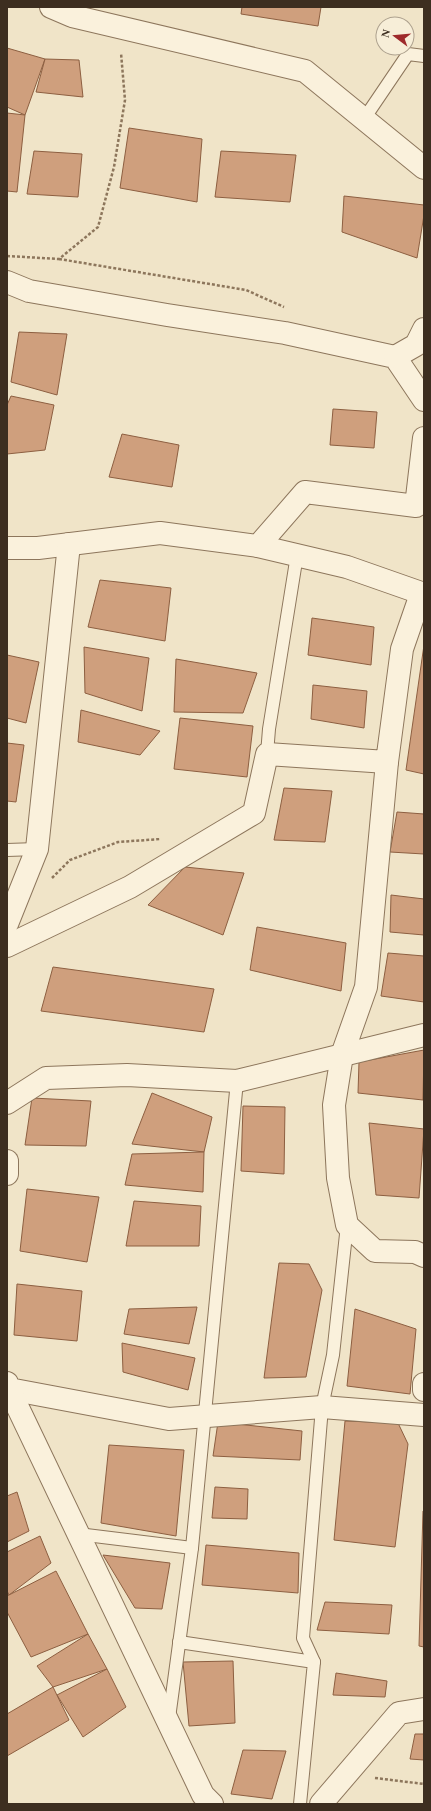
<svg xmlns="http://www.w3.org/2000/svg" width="431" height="1811" font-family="'Times New Roman',serif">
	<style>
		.building { fill: #cf9f7d; stroke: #8d5f41 }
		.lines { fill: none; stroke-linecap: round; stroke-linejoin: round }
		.lane-casing { stroke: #8d765c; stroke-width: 14 }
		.street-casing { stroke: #8d765c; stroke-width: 24 }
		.path { stroke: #8d765c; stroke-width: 2.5; stroke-dasharray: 3 2; stroke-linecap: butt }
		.lane { stroke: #faf1dc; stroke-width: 12 }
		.street { stroke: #faf1dc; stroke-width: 22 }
	</style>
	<rect width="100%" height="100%" fill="#f0e4c8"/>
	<g class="building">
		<path d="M242,7H321L318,26L241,14Z"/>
		<path d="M7,48L45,59L25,115L7,107Z"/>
		<path d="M45,59L79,60L83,97L36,92Z"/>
		<path d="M7,113L25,115L17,192L7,191Z"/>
		<path d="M129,128L202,139L197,202L120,188Z"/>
		<path d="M34,151L82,154L78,197L27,194Z"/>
		<path d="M221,151L296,155L290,202L215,197Z"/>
		<path d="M344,196L424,205V215L417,258L342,232Z"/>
		<path d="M19,332L67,334L57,395L11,382Z"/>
		<path d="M11,396L54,405L45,450L7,454V405Z"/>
		<path d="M333,409L377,412L374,448L330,445Z"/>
		<path d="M122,434L179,445L172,487L109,477Z"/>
		<path d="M100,580L171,588L165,641L88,627Z"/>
		<path d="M312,618L374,627L371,665L308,655Z"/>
		<path d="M424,645V774L406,770Z"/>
		<path d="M84,647L149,658L142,711L85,693Z"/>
		<path d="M7,655L39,662L26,723L7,718Z"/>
		<path d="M176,659L257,673L243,713L174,712Z"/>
		<path d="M313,685L367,691L364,728L311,719Z"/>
		<path d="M81,710L160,731L140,755L78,742Z"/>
		<path d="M180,718L253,726L247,777L174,769Z"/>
		<path d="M7,743L24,745L16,802L7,801Z"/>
		<path d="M284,788L332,791L325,842L274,840Z"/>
		<path d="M397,812L424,814V854L390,852Z"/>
		<path d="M185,867L244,873L223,935L148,905Z"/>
		<path d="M391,895L424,899V935L390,932Z"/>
		<path d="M257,927L346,943L341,991L250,970Z"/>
		<path d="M388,953L424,956V1002L381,996Z"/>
		<path d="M53,967L214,989L204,1032L41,1011Z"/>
		<path d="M424,1050L423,1100L358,1093L359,1062Z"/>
		<path d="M152,1093L212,1117L204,1152L132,1144Z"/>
		<path d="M32,1098L91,1101L86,1146L25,1145Z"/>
		<path d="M243,1106L285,1107L284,1174L241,1171Z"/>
		<path d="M369,1123L424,1129L419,1198L376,1195Z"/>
		<path d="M204,1152L203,1192L125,1185L132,1154Z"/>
		<path d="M27,1189L99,1197L87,1262L20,1251Z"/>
		<path d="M134,1201L201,1206L199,1246H126Z"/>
		<path d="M279,1263L309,1264L322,1290L306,1377L264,1378Z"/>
		<path d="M17,1284L82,1291L77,1341L14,1335Z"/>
		<path d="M197,1307L189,1344L124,1334L129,1309Z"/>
		<path d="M355,1309L416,1329L410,1394L347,1386Z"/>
		<path d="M122,1343L195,1358L188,1390L123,1372Z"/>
		<path d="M345,1421L398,1423L408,1444L395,1547L334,1540Z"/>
		<path d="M218,1422L302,1431L300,1460L213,1456Z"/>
		<path d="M109,1445L184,1450L176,1536L101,1523Z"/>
		<path d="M215,1487L248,1489L247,1519L212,1518Z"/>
		<path d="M17,1492L29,1531L7,1542V1496Z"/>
		<path d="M423,1511H424V1647L419,1646Z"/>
		<path d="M40,1536L51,1563L9,1595L7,1591V1552Z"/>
		<path d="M206,1545L299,1553L298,1593L202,1585Z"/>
		<path d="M103,1555L170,1563L162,1609L135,1608Z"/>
		<path d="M56,1571L88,1634L31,1657L7,1612V1596Z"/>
		<path d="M325,1602L392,1605L389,1634L317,1630Z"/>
		<path d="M88,1634L107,1669L53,1687L37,1666Z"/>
		<path d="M233,1661L235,1723L189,1726L183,1662Z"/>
		<path d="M107,1669L126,1707L83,1737L57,1695Z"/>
		<path d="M336,1673L387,1681L385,1697L333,1695Z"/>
		<path d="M53,1687L69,1720L7,1756V1714Z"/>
		<path d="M415,1734H424V1760L410,1759Z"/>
		<path d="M243,1750L286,1751L272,1799L231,1794Z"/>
	</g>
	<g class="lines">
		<defs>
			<g id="lane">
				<path d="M364,119L408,54L424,56"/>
				<path d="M267,754L269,729L297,555"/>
				<path d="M7,850L37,849"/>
				<path d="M78,1534L192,1548"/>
				<path d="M179,1642L314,1662L300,1804"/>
				<path d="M314,1662L303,1638L322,1407L333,1355L347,1225"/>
				<path d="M169,1718L192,1548L237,1081"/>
			</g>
			<g id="street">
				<path d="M51,7L72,16L305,71L424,168"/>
				<path d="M7,282L29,291L167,315L285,333L395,357L424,400"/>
				<path d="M395,357L416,345L424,329"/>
				<path d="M258,546L347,567L424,594"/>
				<path d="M7,548H38L160,533L258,546L305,492L416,506L424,438"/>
				<path d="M387,762L366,987L342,1055L334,1105L338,1178L347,1225L375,1251L415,1252L424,1256"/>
				<path d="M7,924L37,849L69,544"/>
				<path d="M7,946L130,887L254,813L267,754L387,762L402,649L421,594"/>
				<path d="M7,1103L46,1078L127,1075L237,1081L424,1035"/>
				<path d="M7,1161V1174"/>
				<path d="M7,1383L9,1389L169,1419L322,1407L424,1415"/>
				<path d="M424,1384V1390"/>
				<path d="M7,1390L9,1389L203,1795L212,1804"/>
				<path d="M321,1804L399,1713L424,1709"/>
			</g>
		</defs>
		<use href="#lane" class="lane-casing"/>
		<use href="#street" class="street-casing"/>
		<g class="path">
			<path d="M7,256L59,259L98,227L114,167L125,100L121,53"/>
			<path d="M59,259L246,290L284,307"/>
			<path d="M52,878L70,860L118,842L161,839"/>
			<path d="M375,1778L424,1784"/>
		</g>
		<use href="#lane" class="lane"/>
		<use href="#street" class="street"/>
	</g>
	<rect width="431" height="1811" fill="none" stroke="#3d2e20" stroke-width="16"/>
	<g transform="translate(395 36) rotate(286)"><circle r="19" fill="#f7eed8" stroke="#ada18e"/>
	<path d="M0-3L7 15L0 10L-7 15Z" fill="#9e2a2b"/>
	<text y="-6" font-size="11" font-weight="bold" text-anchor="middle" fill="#3d2e20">N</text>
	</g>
</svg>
